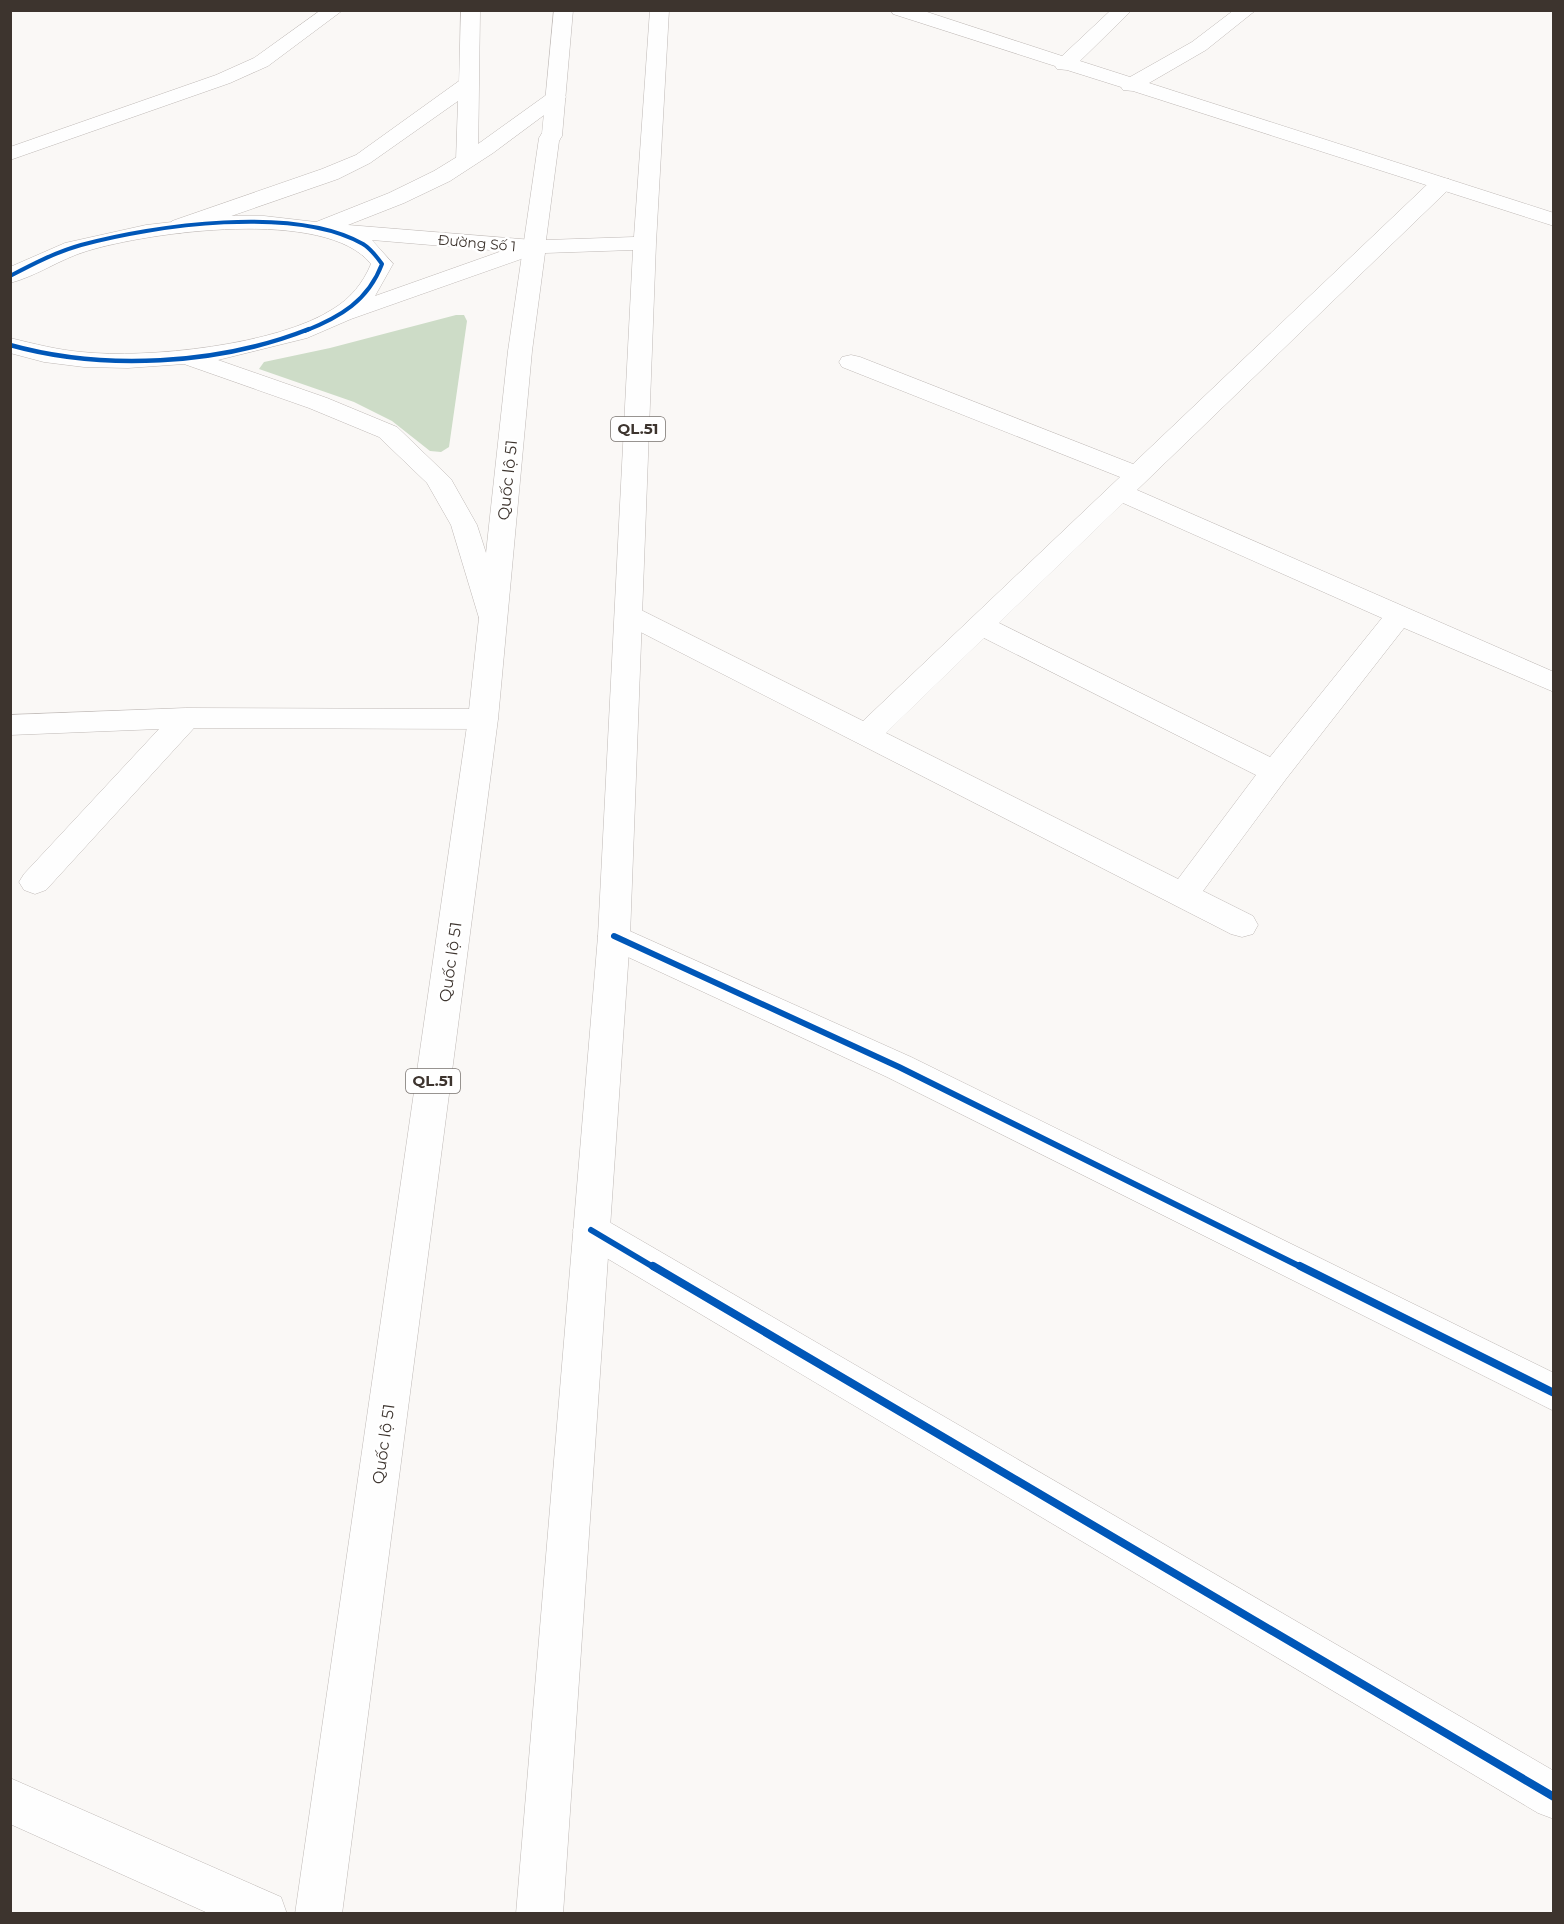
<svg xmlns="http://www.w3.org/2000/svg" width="1564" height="1924" font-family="Montserrat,sans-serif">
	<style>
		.forest { fill: #cddcc7 }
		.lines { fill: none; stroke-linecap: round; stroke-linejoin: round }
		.service-casing { stroke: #bfb9b6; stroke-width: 1 }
		.minor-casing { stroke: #bfb9b6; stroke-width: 1 }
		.tertiary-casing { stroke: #bfb9b6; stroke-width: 1 }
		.trunk-casing { stroke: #bfb9b6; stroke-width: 1 }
		.service { fill: #fefefe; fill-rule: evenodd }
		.minor { fill: #fefefe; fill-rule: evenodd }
		.tertiary { fill: #fefefe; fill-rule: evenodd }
		.trunk { fill: #fefefe; fill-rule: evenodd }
		.cycleway-far3-casing { stroke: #fff; stroke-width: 6 }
		.cycleway-far2-casing { stroke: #fff; stroke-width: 8 }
		.cycleway-far1-casing { stroke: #fff; stroke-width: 10 }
		.cycleway-casing { stroke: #fff; stroke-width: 11 }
		.cycleway-far3 { stroke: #0057b8; stroke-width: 4 }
		.cycleway-far2 { stroke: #0057b8; stroke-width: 4.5 }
		.cycleway-far1 { stroke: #0057b8; stroke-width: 6 }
		.cycleway { stroke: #0057b8; stroke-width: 8 }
		.labels { text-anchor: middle; stroke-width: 5; stroke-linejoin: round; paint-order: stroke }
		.far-street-label { font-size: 14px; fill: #3d342e; stroke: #fff }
		.shield { fill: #fff; stroke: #77716d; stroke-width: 1.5 }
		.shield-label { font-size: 15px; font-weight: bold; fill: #3d342e }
		.street-label { font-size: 16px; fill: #3d342e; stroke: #fff }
	</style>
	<rect width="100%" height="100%" fill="#faf8f6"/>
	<path class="forest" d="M456,315H464L467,321L449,447L441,452L430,451L392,421L354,402L259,369L264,362L330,348Z"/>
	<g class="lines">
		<defs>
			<g id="service">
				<path d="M321,10H343L268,66L230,83L10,160V147L216,75L254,58Z"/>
				<path d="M1441,178L1449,179L1452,184L1449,189L1137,490L1554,672V692L1404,628L1286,779L1203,891L1253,916L1258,925L1253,934L1242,937L1231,934L619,621L615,615L619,609L629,606L639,609L863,721L1120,477L842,367L839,362L842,357L851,355L860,357L1133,464L1433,179ZM1123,503L1382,618L1270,757L999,623ZM984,638L1256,775L1178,879L886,733Z"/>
			</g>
			<g id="minor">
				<path d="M461,10H480L478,161L474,165L467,167L460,165L456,161L458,101L370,163L338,179L188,231L180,233L172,231L169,226L172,221L322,169L356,155L459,81Z"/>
				<path d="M891,10H921L1062,56L1111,10H1132L1080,61L1130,77L1192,42L1234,10H1256L1206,50L1149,83L1554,213V226L1133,91L1123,90L1121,87L1067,70L1057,69L1055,66L893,14Z"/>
				<path d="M186,708L483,709L493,712L498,719L493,726L483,729L194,728L46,890L35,894L24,890L19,882L24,874L159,729L10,735V715Z"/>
				<path d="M614,924L911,1057L1554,1373V1411L887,1077L602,945L598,936L602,927Z"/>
				<path d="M591,1214L604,1219L1554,1771V1819L1538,1813L578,1241L573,1230L578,1219Z"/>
				<path d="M10,1778L281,1897L287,1914H210L10,1824Z"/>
			</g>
			<path id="tertiary" d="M556,91L563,93L566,97L563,101L493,153L450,181L404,203L348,225L533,240L541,242L544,247L541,252L351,319L307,338L218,360L327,398L397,427L451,479L477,525L507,618L503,624L493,627L483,624L479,618L451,525L427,483L379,437L309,408L184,364L128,368L84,367L44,362L10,353V338C35,344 58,350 82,352C147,359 278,345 333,309C351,298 363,283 371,264C326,207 149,232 87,251C60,259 37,276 10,283V267L65,243L146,225L224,216H264L316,222L389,193L434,171L478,144L549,93ZM372,240L502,251L375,296L393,264Z"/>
			<path id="trunk" d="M554,10H573L562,136L559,141L546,240L634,237L650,10H669L656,243L630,936L563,1914H516L598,936L633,250L545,253L532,351L498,719L342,1914H295L468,719L508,351L539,138L542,133Z"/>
		</defs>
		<use href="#service" class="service-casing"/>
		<use href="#minor" class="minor-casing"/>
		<use href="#tertiary" class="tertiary-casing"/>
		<use href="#trunk" class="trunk-casing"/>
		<use href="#service" class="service"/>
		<use href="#minor" class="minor"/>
		<use href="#tertiary" class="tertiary"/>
		<use href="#trunk" class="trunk"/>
		<defs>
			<path id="cycleway-far3" d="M10,276C33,264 56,252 81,245C154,225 295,205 363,244C371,249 377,257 382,264C368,301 340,317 305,331"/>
			<path id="cycleway-far2" d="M10,345C103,371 218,365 309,329"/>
			<g id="cycleway-far1">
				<path d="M614,936L899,1067L1303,1268"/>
				<path d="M591,1230L655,1268"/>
			</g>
			<g id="cycleway">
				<path d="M653,1266L1554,1797"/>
				<path d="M1300,1266L1554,1393"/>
			</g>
		</defs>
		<use href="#cycleway-far3" class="cycleway-far3-casing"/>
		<use href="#cycleway-far2" class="cycleway-far2-casing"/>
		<use href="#cycleway-far1" class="cycleway-far1-casing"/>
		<use href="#cycleway" class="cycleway-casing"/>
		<use href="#cycleway-far3" class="cycleway-far3"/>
		<use href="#cycleway-far2" class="cycleway-far2"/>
		<use href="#cycleway-far1" class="cycleway-far1"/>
		<use href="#cycleway" class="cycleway"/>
	</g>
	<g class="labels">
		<g class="far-street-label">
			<text transform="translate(477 243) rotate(5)" y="5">Đường Số 1</text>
		</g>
		<g class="shield">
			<rect x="611" y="417" width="54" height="24" rx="4.5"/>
			<rect x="406" y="1069" width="54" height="24" rx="4.5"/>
		</g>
		<g class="shield-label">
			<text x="638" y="434">QL.51</text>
			<text x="433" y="1086">QL.51</text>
		</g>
		<g class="street-label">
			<text transform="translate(507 480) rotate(-84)" y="6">Quốc lộ 51</text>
			<text transform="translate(450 962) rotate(-82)" y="6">Quốc lộ 51</text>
			<text transform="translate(383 1444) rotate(-82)" y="6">Quốc lộ 51</text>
		</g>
	</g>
	<rect width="1564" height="1924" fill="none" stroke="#3d342e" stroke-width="24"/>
</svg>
